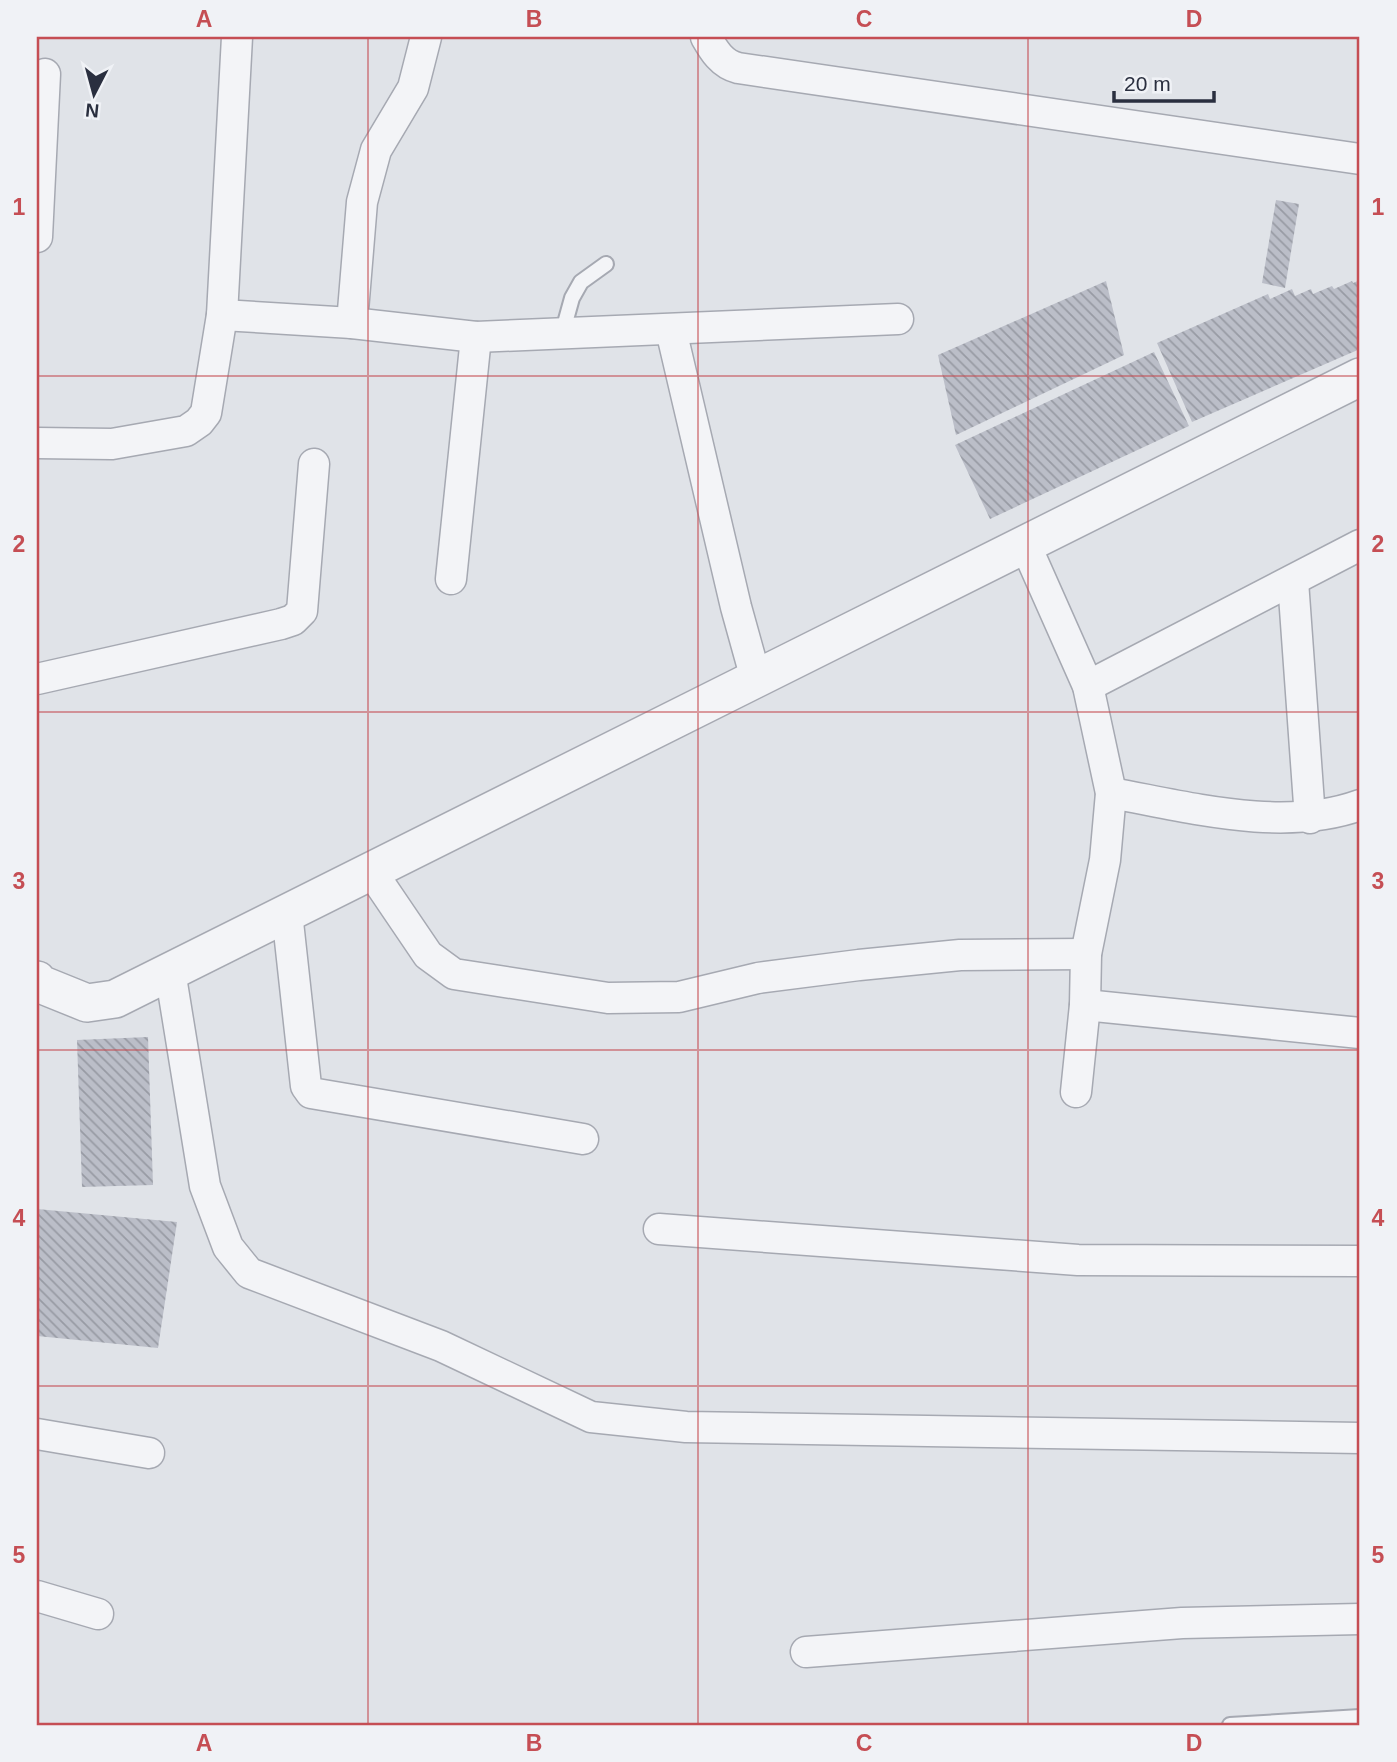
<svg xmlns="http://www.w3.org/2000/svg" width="1397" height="1762" font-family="Helvetica,sans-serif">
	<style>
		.building { fill: url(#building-back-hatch) }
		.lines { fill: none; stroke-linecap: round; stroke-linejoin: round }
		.service-casing { stroke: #a6a9b2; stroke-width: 18 }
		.minor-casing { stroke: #a6a9b2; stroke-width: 33 }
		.tertiary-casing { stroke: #a6a9b2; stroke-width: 40 }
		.service { stroke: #f3f4f7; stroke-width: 14 }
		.minor { stroke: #f3f4f7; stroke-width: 30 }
		.tertiary { stroke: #f3f4f7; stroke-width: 37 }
		.grid { fill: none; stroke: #c54e54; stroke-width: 2; stroke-opacity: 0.55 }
		.neatline { fill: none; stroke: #c54e54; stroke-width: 2.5 }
		.grid-label { font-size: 23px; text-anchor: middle; font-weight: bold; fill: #c54e54 }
	</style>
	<defs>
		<pattern id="building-back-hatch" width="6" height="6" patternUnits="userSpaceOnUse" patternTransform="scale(1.75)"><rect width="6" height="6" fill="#bbbec8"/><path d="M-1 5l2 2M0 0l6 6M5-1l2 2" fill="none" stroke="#989ba4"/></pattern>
	</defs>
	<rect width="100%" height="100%" fill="#e0e3e8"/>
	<g class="building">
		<path d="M1276,200L1299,204L1285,288L1262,283Z"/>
		<path d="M1360,280V349L1192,422L1157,343L1268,294L1270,299L1292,289L1295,296L1311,289L1313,294L1332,286L1334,289L1352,281L1353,283Z"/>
		<path d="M1106,281L1124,355L956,435L938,355Z"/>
		<path d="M1154,352L1189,426L990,519L955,445Z"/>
		<path d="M148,1037L153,1185L82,1187L77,1040Z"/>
		<path d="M37,1209L177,1222L158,1348L37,1336Z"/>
	</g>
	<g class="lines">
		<defs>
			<g id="service">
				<path d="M562,334L572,298L581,282L606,264"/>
				<path d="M1230,1725L1360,1717"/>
			</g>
			<g id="minor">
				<path d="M706,37C714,51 722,64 738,68L1360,159"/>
				<path d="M37,237L45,74"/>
				<path d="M222,315L352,323L476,337L898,319"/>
				<path d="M352,323L362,202L376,150L413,88L426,37"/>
				<path d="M671,330L736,607L756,679"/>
				<path d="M37,443L112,444L186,431L199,422L206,413L222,315L237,37"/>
				<path d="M1025,544L1088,686L1111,793L1105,860L1086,954L1085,1005L1076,1092"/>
				<path d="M451,579L476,337"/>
				<path d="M1293,581L1310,818"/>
				<path d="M37,679L281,624L293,620L302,611L314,464"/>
				<path d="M1088,686L1360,545"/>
				<path d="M1111,793C1189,807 1283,833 1360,805"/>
				<path d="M371,871L428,955L454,974L608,998L679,997L758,978L859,965L960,955L1086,954"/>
				<path d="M287,913L306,1086L311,1093L583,1139"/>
				<path d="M170,971L205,1186L228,1247L249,1273L441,1346L591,1417L686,1427L1360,1438"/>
				<path d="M1085,1005L1360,1033"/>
				<path d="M659,1229L1078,1260L1360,1261"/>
				<path d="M37,1434L149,1453"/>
				<path d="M37,1596L98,1614"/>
				<path d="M806,1652L1182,1623L1360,1619"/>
			</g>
			<path id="tertiary" d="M37,980L40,984L87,1003L115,999L1360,377"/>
		</defs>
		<use href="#service" class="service-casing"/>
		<use href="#minor" class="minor-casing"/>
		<use href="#tertiary" class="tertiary-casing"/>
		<use href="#service" class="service"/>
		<use href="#minor" class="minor"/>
		<use href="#tertiary" class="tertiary"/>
	</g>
	<path class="grid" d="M368,37V1725M698,37V1725M1028,37V1725M37,376H1360M37,712H1360M37,1050H1360M37,1386H1360"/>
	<rect width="1397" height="1762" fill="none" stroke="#f0f2f6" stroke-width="77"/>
	<g transform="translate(94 94) rotate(186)" stroke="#f0f2f6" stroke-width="5" paint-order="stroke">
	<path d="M0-5L12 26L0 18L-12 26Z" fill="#2a2f3f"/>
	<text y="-10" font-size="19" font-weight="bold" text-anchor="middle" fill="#2a2f3f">N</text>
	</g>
	<path d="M1114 91v10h100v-10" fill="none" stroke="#2a2f3f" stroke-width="3.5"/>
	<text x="1124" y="91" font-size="21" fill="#2a2f3f" stroke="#f0f2f6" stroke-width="5" paint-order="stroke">20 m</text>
	<rect x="38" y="38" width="1320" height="1686" class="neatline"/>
	<g class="grid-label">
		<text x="204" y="27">A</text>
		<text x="534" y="27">B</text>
		<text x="864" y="27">C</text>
		<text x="1194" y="27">D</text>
		<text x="19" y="215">1</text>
		<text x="1378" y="215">1</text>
		<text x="19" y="552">2</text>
		<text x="1378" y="552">2</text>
		<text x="19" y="889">3</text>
		<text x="1378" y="889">3</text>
		<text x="19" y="1226">4</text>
		<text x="1378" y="1226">4</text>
		<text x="19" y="1563">5</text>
		<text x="1378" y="1563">5</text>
		<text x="204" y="1751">A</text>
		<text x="534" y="1751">B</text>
		<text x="864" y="1751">C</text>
		<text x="1194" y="1751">D</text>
	</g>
</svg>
